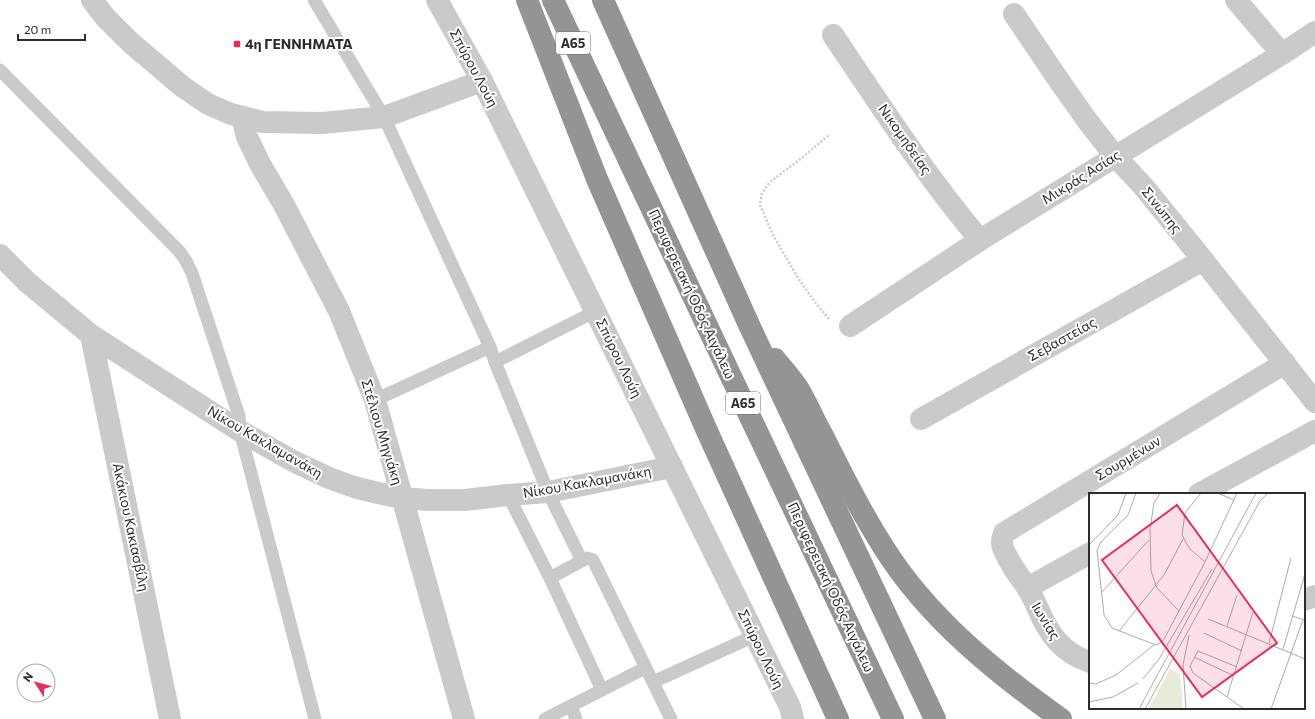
<svg xmlns="http://www.w3.org/2000/svg" width="1315" height="719" font-family="Commissioner,sans-serif">
	<style>
		.lines { fill: none; stroke-linecap: round; stroke-linejoin: round }
		.path { stroke: #cacaca; stroke-width: 2.5; stroke-dasharray: 2 2; stroke-linecap: butt }
		.lane { stroke: #cacaca; stroke-width: 13 }
		.street { stroke: #cacaca; stroke-width: 22 }
		.highway { stroke: #949494; stroke-width: 22 }
		.poi-dot { fill: #e42f5c; stroke: #fff; stroke-width: 1.5 }
		.labels { text-anchor: middle; stroke-width: 4; stroke-linejoin: round; paint-order: stroke }
		.shield { fill: #fff; stroke: #6c6c6c; stroke-width: 1 }
		.shield-label { font-size: 13px; font-weight: bold; fill: #2d2d2d }
		.poi-label { font-size: 14px; font-weight: bold; fill: #2d2d2d; stroke: #fff; text-anchor: start }
		.street-label { font-size: 14px; fill: #2d2d2d; stroke: #fff }
		.inset-road { fill: none; stroke: #ababab; stroke-width: 1 }
		.view { fill: #e42f5c; fill-opacity: 0.15; stroke: #e42f5c; stroke-width: 2 }
		.inset-edge { fill: none; stroke: #2d2d2d; stroke-width: 2 }
	</style>
	<rect width="100%" height="100%" fill="#fff"/>
	<g class="lines">
		<path class="path" d="M829,319L815,302L798,278L773,235L760,205L762,193L770,182L803,157L830,134"/>
		<g class="lane">
			<path d="M314,0L384,117L490,347L495,362L548,492L582,561"/>
			<path d="M0,70L179,251L186,261L192,273L239,416L240,431L315,719"/>
			<path d="M495,362L596,311"/>
			<path d="M375,400L490,347"/>
			<path d="M508,495L550,578L602,690L545,719"/>
			<path d="M550,578L587,558L593,560L671,719"/>
			<path d="M653,682L754,636"/>
			<path d="M602,690L645,668"/>
			<path d="M571,706L576,719"/>
		</g>
		<g class="street">
			<path d="M92,0L105,17L131,43L183,87L208,104L231,114L263,122L322,123L384,117L482,81"/>
			<path d="M437,0L482,81L790,707L793,719"/>
			<path d="M1236,0L1282,54"/>
			<path d="M1014,14L1062,85L1089,123L1115,156L1143,186L1203,260L1315,402"/>
			<path d="M833,35C880,105 926,176 980,240"/>
			<path d="M242,117L247,137L260,164L283,203L339,311L375,400L464,719"/>
			<path d="M0,255L27,282L91,335L240,431L293,461L329,478L354,487L378,493L402,498L428,500H465L508,495L548,492L672,467"/>
			<path d="M850,326L980,240L1282,54L1315,32"/>
			<path d="M91,335L170,719"/>
			<path d="M921,419L1203,260"/>
			<path d="M1199,494L1315,431"/>
			<path d="M1027,588L1090,553"/>
			<path d="M1304,600L1315,596"/>
			<path d="M1090,662C1077,658 1066,651 1057,641C1043,626 1038,605 1027,587C1018,575 1009,563 1003,548C1001,543 1002,538 1004,533L1285,363"/>
		</g>
		<g class="highway">
			<path d="M527,0L597,179L707,431L838,719"/>
			<path d="M553,0L893,719"/>
			<path d="M603,0L750,327L935,719"/>
			<path d="M775,359C783,369 791,378 798,388C807,403 814,420 823,436C842,474 861,512 884,548C928,618 995,672 1061,719"/>
		</g>
	</g>
	<rect class="poi-dot" x="233" y="40" width="8" height="8" rx="2"/>
	<g class="labels">
		<g class="shield">
			<rect x="556" y="32" width="34" height="22" rx="3"/>
			<rect x="726" y="392" width="34" height="22" rx="3"/>
		</g>
		<g class="shield-label">
			<text x="573" y="48">Α65</text>
			<text x="743" y="408">Α65</text>
		</g>
		<g class="poi-label">
			<text x="245" y="49">4η ΓΕΝΝΗΜΑΤΑ</text>
		</g>
		<g class="street-label">
			<text transform="translate(474 68) rotate(62)" y="5">Σπύρου Λούη</text>
			<text transform="translate(905 139) rotate(55)" y="5">Νικομηδείας</text>
			<text transform="translate(1081 177) rotate(-32)" y="5">Μικράς Ασίας</text>
			<text transform="translate(1162 210) rotate(51)" y="5">Σινώπης</text>
			<text transform="translate(692 294) rotate(65)" y="5">Περιφερειακή Οδός Αιγάλεω</text>
			<text transform="translate(1062 339) rotate(-29)" y="5">Σεβαστείας</text>
			<text transform="translate(619 358) rotate(64)" y="5">Σπύρου Λούη</text>
			<text transform="translate(382 432) rotate(73)" y="5">Στέλιου Μηγιάκη</text>
			<text transform="translate(265 442) rotate(30)" y="5">Νίκου Κακλαμανάκη</text>
			<text transform="translate(1128 458) rotate(-31)" y="5">Σουρμένων</text>
			<text transform="translate(587 482) rotate(-10)" y="5">Νίκου Κακλαμανάκη</text>
			<text transform="translate(131 527) rotate(78)" y="5">Ακάκιου Κακιασβίλη</text>
			<text transform="translate(831 587) rotate(65)" y="5">Περιφερειακή Οδός Αιγάλεω</text>
			<text transform="translate(1046 621) rotate(59)" y="5">Ιωνίας</text>
			<text transform="translate(761 649) rotate(64)" y="5">Σπύρου Λούη</text>
		</g>
	</g>
	<g transform="translate(1089 493)">
		<rect width="216" height="216" fill="#fff"/>
		<path d="M81,176L91,181L94,216L60,215Z" fill="#e6ebda"/>
		<path class="inset-road" d="M47,0L39,22L12,49L8,57L15,122L23,135L67,152L74,148L116,69L148,0M71,0L65,10L61,36L62,78L68,95L90,118M112,0L96,20L93,42L100,55L116,69M129,0L145,7M0,52L29,22L37,0M12,100L60,47M203,123L216,127M119,126L216,166M138,133L148,102M30,138L75,82L94,46M115,140L153,158M180,150L202,65M194,156L216,81M105,164L145,183M148,174L109,158L101,173L104,180L155,216M54,186L70,166L123,76M0,190L7,191L27,182L65,152M138,204L164,119M0,209L24,204L49,190M23,216H49M50,216L167,0M56,216L171,8L179,0M97,216L94,172L100,142M182,216L214,127"/>
		<path class="view" d="M88,12L188,150L113,204L13,67Z"/>
		<rect width="216" height="216" class="inset-edge"/>
	</g>
	<g transform="translate(36 683) rotate(306)"><circle r="19" fill="#ffffff" stroke="#ababab"/>
	<path d="M0-3L7 15L0 10L-7 15Z" fill="#e42f5c"/>
	<text y="-6" font-size="11" font-weight="bold" text-anchor="middle" fill="#2d2d2d">N</text>
	</g>
	<path d="M18 34v6h67v-6" fill="none" stroke="#2d2d2d" stroke-width="2"/>
	<text x="24" y="34" font-size="12" fill="#2d2d2d" stroke="#ffffff" stroke-width="3" paint-order="stroke">20 m</text>
</svg>
